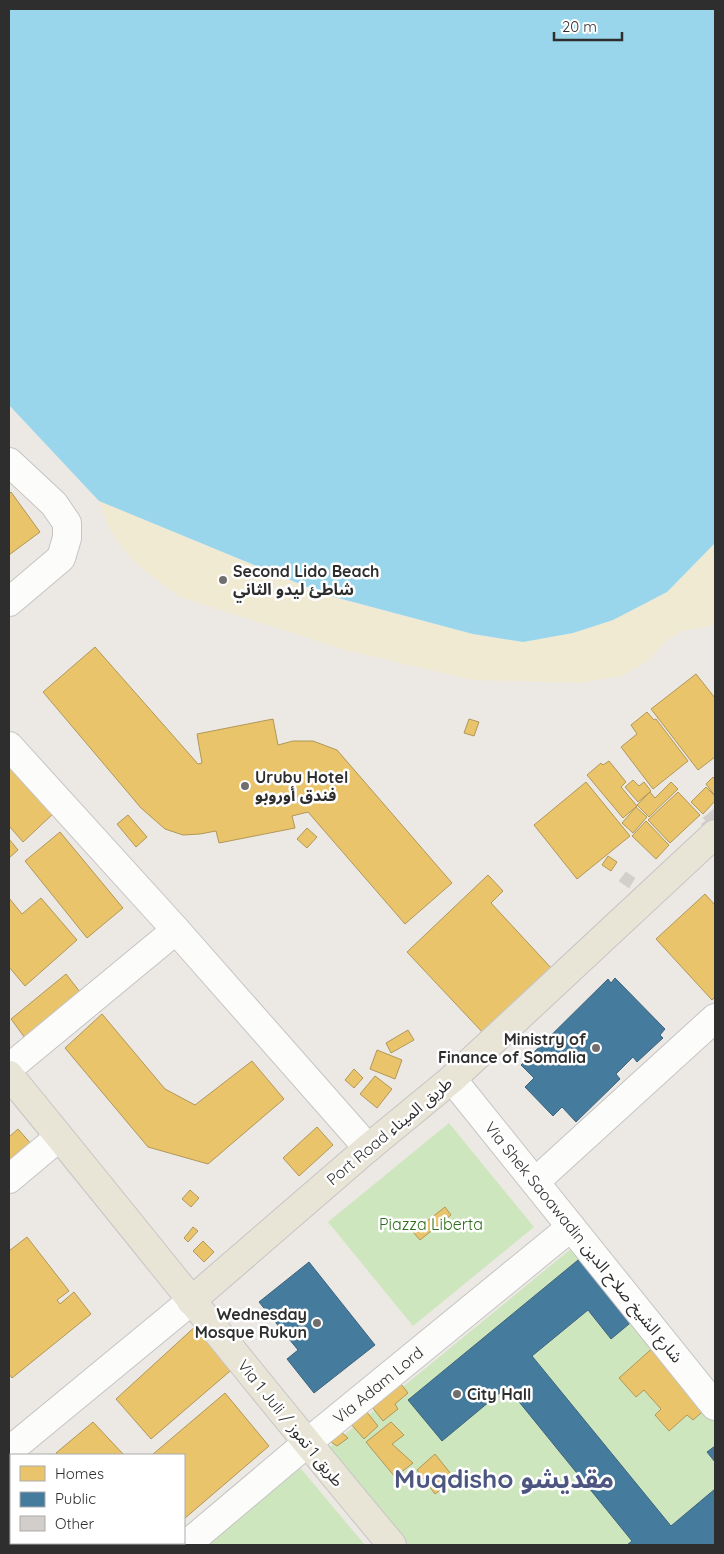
<svg xmlns="http://www.w3.org/2000/svg" width="724" height="1554" font-family="Quicksand,'Noto Sans Arabic',sans-serif">
	<style>
		.green { fill: #cee6be }
		.sand { fill: #f0ead3 }
		.water { fill: #99d6ec }
		.homes { fill: #e9c46a; stroke: #b19758 }
		.public { fill: #457b9d; stroke: #3e647c }
		.building { fill: #d1cecb; stroke: #d7d4d0 }
		.lines { fill: none; stroke-linecap: round; stroke-linejoin: round }
		.minor-casing { stroke: #c5c4c5; stroke-width: 30 }
		.major-casing { stroke: #c6c5c4; stroke-width: 30 }
		.minor { stroke: #fcfcfb; stroke-width: 28 }
		.major { stroke: #e8e4d6; stroke-width: 28 }
		.poi-dot { fill: #706f6e; stroke: #fff; stroke-width: 2 }
		.labels { text-anchor: middle; stroke-width: 5; stroke-linejoin: round; paint-order: stroke }
		.poi-label { font-size: 16px; font-weight: bold; fill: #2e2e2e; stroke: #fff; text-anchor: start }
		.street-label { font-size: 16px; fill: #2e2e2e; stroke: #fff }
		.park-label { font-size: 16px; fill: #2c6e1b; stroke: #fff }
		.town-label { font-size: 26px; font-weight: bold; fill: #4d5680; stroke: #fff }
	</style>
	<rect width="100%" height="100%" fill="#ece8e4"/>
	<g class="green">
		<path d="M449,1123L534,1227L413,1326L328,1222Z"/>
		<path d="M583,1239L715,1398V1446L707,1453L715,1462V1489L671,1526L532,1356L588,1310L611,1339L589,1252L442,1440L507,1387L632,1541L627,1545H406L327,1449Z"/>
		<path d="M297,1464L365,1545H200Z"/>
	</g>
	<path class="sand" d="M99,501L327,596L472,634L523,642L573,633L613,620L667,592L715,543V625L682,631L666,641L649,660L622,676L579,683L472,680L345,650L180,597L141,568L125,552L109,528Z"/>
	<path class="water" d="M9,9H715V543L667,592L613,620L573,633L523,642L473,634L327,595L99,501L9,405Z"/>
	<g class="homes">
		<path d="M11,492L40,532L9,555V494Z"/>
		<path d="M95,647L198,764L202,763L197,734L273,719L278,745L293,741H313L337,750L452,883L405,924L308,812L292,816L295,828L219,843L216,831L200,834L183,835L165,829L141,808L43,692Z"/>
		<path d="M696,674L715,698V757L698,770L651,709Z"/>
		<path d="M647,712L654,720L656,719L688,761L653,789L621,747L637,734L631,725Z"/>
		<path d="M469,719L479,722L474,736L464,733Z"/>
		<path d="M609,761L626,782L621,787L637,806L623,818L587,775L601,763L603,765Z"/>
		<path d="M9,762L55,812L23,842L9,826Z"/>
		<path d="M713,777L715,780V796L706,784Z"/>
		<path d="M633,780L639,786L644,782L651,791L638,802L625,787Z"/>
		<path d="M586,782L630,836L577,879L534,825Z"/>
		<path d="M671,782L678,789L649,817L637,805L650,792L655,798Z"/>
		<path d="M706,787L715,796V801L703,814L691,802Z"/>
		<path d="M678,792L700,815L670,843L648,820Z"/>
		<path d="M636,807L647,817L633,833L622,823Z"/>
		<path d="M128,815L147,837L136,847L117,824Z"/>
		<path d="M646,821L669,845L656,859L632,836Z"/>
		<path d="M307,828L317,837L307,848L297,839Z"/>
		<path d="M60,832L123,908L87,938L25,861Z"/>
		<path d="M9,839L18,850L9,858Z"/>
		<path d="M608,856L617,862L611,871L602,865Z"/>
		<path d="M488,875L503,891L491,903L553,970L484,1034L407,952Z"/>
		<path d="M705,894L715,905V997L712,1000L656,939Z"/>
		<path d="M9,898L22,914L41,898L77,940L25,986L9,967Z"/>
		<path d="M66,974L80,992L25,1038L11,1019Z"/>
		<path d="M102,1014L165,1089L195,1105L252,1061L284,1099L208,1164L148,1147L65,1048Z"/>
		<path d="M408,1030L414,1040L391,1053L386,1043Z"/>
		<path d="M377,1050L402,1060L395,1079L370,1069Z"/>
		<path d="M354,1069L363,1078L354,1088L345,1080Z"/>
		<path d="M375,1076L392,1089L377,1108L360,1094Z"/>
		<path d="M317,1127L333,1145L299,1176L283,1158Z"/>
		<path d="M18,1129L32,1145L9,1166V1137Z"/>
		<path d="M190,1190L199,1198L191,1207L182,1199Z"/>
		<path d="M445,1207L451,1215L420,1240L413,1232Z"/>
		<path d="M193,1227L198,1231L188,1242L184,1238Z"/>
		<path d="M27,1237L69,1291L57,1300L60,1304L74,1292L91,1314L12,1378L9,1374V1251Z"/>
		<path d="M203,1241L214,1252L204,1262L193,1251Z"/>
		<path d="M198,1324L236,1366L151,1439L116,1399Z"/>
		<path d="M656,1345L708,1407L693,1420L687,1415L669,1431L655,1415L661,1409L644,1390L636,1397L619,1378Z"/>
		<path d="M401,1384L408,1393L395,1404L398,1409L383,1421L372,1407Z"/>
		<path d="M225,1393L269,1446L184,1519V1455H152Z"/>
		<path d="M366,1411L378,1426L364,1439L351,1424Z"/>
		<path d="M93,1422L124,1455H57L56,1453Z"/>
		<path d="M391,1422L404,1435L392,1444L413,1463L395,1477L366,1442Z"/>
		<path d="M339,1430L348,1438L337,1446L331,1442Z"/>
		<path d="M435,1454L455,1479L435,1494L417,1470Z"/>
		<path d="M9,1503L11,1506V1543H44L47,1545H9Z"/>
		<path d="M79,1543H109L106,1545H76Z"/>
		<path d="M109,1543H166L163,1545H106Z"/>
	</g>
	<g class="public">
		<path d="M615,978L665,1029L660,1035L663,1038L637,1062L633,1057L616,1074L620,1079L576,1122L562,1107L553,1116L525,1087L534,1078L521,1065L608,979L611,983Z"/>
		<path d="M589,1251L641,1314L611,1339L588,1310L532,1356L671,1526L715,1489V1545H627L632,1541L507,1387L442,1441L408,1400Z"/>
		<path d="M309,1262L375,1345L314,1393L287,1359L298,1350L259,1302Z"/>
		<path d="M715,1446V1462L707,1452Z"/>
	</g>
	<g class="building">
		<path d="M715,808V820L705,828L701,824L706,821L703,818Z"/>
		<path d="M626,872L635,878L629,888L619,881Z"/>
	</g>
	<g class="lines">
		<defs>
			<g id="minor">
				<path d="M9,462L54,504L67,523V538L61,558L9,602"/>
				<path d="M9,746L176,930L368,1148"/>
				<path d="M9,1068L176,930"/>
				<path d="M452,1079L715,1406"/>
				<path d="M9,1179L59,1137"/>
				<path d="M535,1182L715,1018"/>
				<path d="M9,1451L191,1301"/>
				<path id="s1" d="M186,1545L307,1443L571,1227"/>
			</g>
			<g id="major">
				<path d="M9,1075C137,1231 262,1390 392,1545"/>
				<path d="M191,1301L368,1148L452,1079L715,834"/>
			</g>
		</defs>
		<use href="#minor" class="minor-casing"/>
		<use href="#major" class="major-casing"/>
		<use href="#minor" class="minor"/>
		<use href="#major" class="major"/>
	</g>
	<g class="poi-dot">
		<circle cx="223" cy="580" r="5"/>
		<circle cx="245" cy="786" r="5"/>
		<circle cx="596" cy="1048" r="5"/>
		<circle cx="317" cy="1323" r="5"/>
		<circle cx="457" cy="1394" r="5"/>
	</g>
	<g class="labels">
		<g class="poi-label">
			<text x="233" y="577">Second Lido Beach<tspan x="233" dy="18">شاطئ ليدو الثاني</tspan></text>
			<text x="255" y="783">Urubu Hotel<tspan x="255" dy="18">فندق أوروبو</tspan></text>
			<text x="586" y="1045" text-anchor="end">Ministry of<tspan x="586" dy="18">Finance of Somalia</tspan></text>
			<text x="307" y="1320" text-anchor="end">Wednesday<tspan x="307" dy="18">Mosque Rukun</tspan></text>
			<text x="467" y="1400">City Hall</text>
		</g>
		<g class="street-label">
			<text transform="translate(389 1131) rotate(-40)" y="6">Port Road طريق الميناء</text>
			<text transform="translate(584 1242) rotate(51)" y="6">Via Shek Saoawadin شارع الشيخ صلاح الدين</text>
			<text dy="6" stroke="none"><textPath href="#s1" startOffset="250">Via Adam Lord</textPath></text>
			<text transform="translate(291 1423) rotate(51)" y="6">Via 1 Juli / طريق 1 تموز</text>
		</g>
		<g class="park-label">
			<text x="431" y="1230">Piazza Liberta</text>
		</g>
		<g class="town-label">
			<text x="504" y="1488">Muqdisho مقديشو</text>
		</g>
	</g>
	<rect width="724" height="1554" fill="none" stroke="#2e2e2e" stroke-width="20"/>
	<rect x="10" y="1454" width="175" height="90" fill="#ffffff" stroke="#ababab"/>
	<rect x="20" y="1466" width="25" height="15" fill="#e9c46a" stroke="#ababab"/>
	<text x="55" y="1479" font-size="15" fill="#2e2e2e">Homes</text>
	<rect x="20" y="1492" width="25" height="15" fill="#457b9d" stroke="#ababab"/>
	<text x="55" y="1504" font-size="15" fill="#2e2e2e">Public</text>
	<rect x="20" y="1516" width="25" height="15" fill="#d1cecb" stroke="#ababab"/>
	<text x="55" y="1529" font-size="15" fill="#2e2e2e">Other</text>
	<path d="M554 32v8h68v-8" fill="none" stroke="#2e2e2e" stroke-width="2.5"/>
	<text x="562" y="32" font-size="15" fill="#2e2e2e" stroke="#ffffff" stroke-width="4" paint-order="stroke">20 m</text>
</svg>
